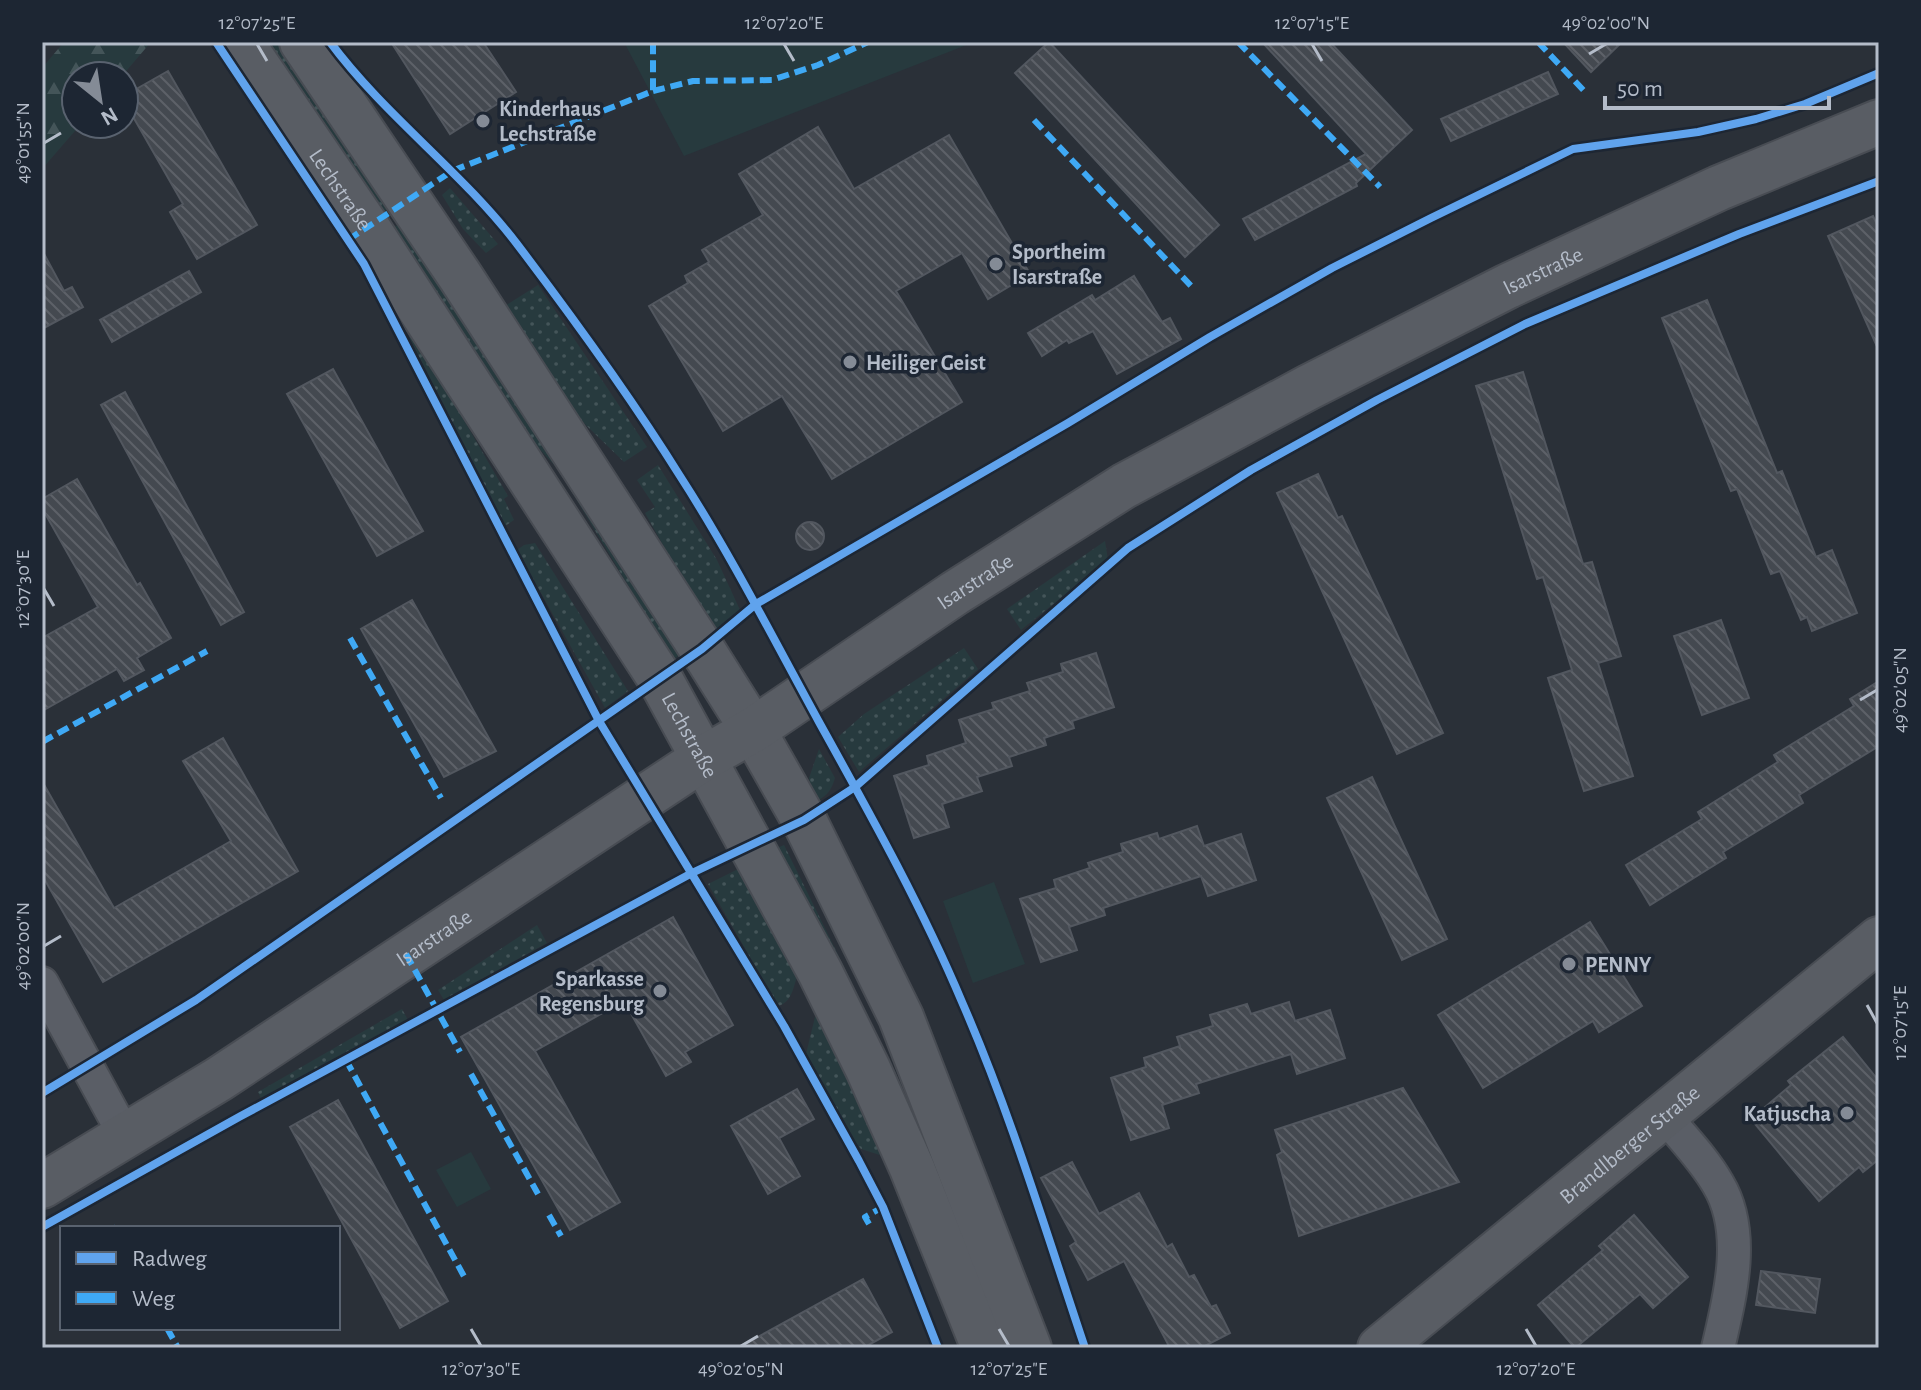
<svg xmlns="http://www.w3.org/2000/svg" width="1921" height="1390" font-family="'Alegreya Sans',sans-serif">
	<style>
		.grass { fill: url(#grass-dots) }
		.forest { fill: url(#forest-firs) }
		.green { fill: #273a3e }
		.building { fill: url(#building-back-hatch); stroke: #52575f; stroke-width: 2 }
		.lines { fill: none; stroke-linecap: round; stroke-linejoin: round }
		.street-casing { stroke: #484c53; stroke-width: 36 }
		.secondary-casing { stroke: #484c53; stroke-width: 48 }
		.street { stroke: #5a5e66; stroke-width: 32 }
		.secondary { stroke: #595d64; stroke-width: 44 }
		.quiet { stroke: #3fa9f5; stroke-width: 6; stroke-dasharray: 12 6; stroke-linecap: butt }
		.cycleway-casing { stroke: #1d2633; stroke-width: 13 }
		.cycleway { stroke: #60a3ed; stroke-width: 8 }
		.ticks { fill: none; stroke: #b4bcc9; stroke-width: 3 }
		.poi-dot { fill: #848b96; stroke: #1d2633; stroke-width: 3 }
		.labels { text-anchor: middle; stroke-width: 7; stroke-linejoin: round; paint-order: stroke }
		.poi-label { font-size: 22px; font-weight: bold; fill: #b4bcc9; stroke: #1d2633; text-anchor: start }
		.street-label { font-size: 22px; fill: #b4bcc9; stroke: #1d2633 }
		.neatline { fill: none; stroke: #b4bcc9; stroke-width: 3 }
		.ticks-label { font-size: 20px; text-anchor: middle; fill: #b4bcc9 }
	</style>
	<defs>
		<pattern id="grass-dots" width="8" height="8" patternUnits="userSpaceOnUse" patternTransform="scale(2)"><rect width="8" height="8" fill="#273a3e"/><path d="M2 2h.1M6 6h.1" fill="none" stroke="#445559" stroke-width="1.8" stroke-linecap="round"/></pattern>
		<pattern id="forest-firs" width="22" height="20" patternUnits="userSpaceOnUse" patternTransform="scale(2)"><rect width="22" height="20" fill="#273a3e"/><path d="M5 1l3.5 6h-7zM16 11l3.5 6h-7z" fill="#445559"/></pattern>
		<pattern id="building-back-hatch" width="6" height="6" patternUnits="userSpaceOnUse" patternTransform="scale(2)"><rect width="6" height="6" fill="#444950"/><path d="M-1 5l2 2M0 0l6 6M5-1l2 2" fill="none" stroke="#5d6168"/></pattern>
	</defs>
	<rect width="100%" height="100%" fill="#2a3038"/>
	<g class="grass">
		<path d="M258,42H279L389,208L375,217Z"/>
		<path d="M450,188L498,244L486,253L463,229L442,195Z"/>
		<path d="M399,224L684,651L673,660L558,469L517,425L386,232Z"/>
		<path d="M538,285L647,447L624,462L557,397L497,311Z"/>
		<path d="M412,331L508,496L504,499L514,520L505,526L409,337Z"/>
		<path d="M658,465L717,560L740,610L712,632L645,513L655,507L637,480Z"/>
		<path d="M1105,541L1108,560L1021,630L1007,609Z"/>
		<path d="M535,543L628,691L605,708L517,550L524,545Z"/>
		<path d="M964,648L978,669L859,772L838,737L864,714Z"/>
		<path d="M819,749L835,778C831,792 826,796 814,803L809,778Z"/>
		<path d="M784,845L850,979L900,1086L772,850Z"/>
		<path d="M738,869L747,880L798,973C794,985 792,1003 778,1006L708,884Z"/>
		<path d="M537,925L547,943L444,1000L438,990Z"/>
		<path d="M402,1009L408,1020L262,1101L258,1092Z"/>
		<path d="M820,1014L886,1157L861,1149L852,1138L806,1054L815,1017Z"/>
	</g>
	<path class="forest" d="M64,42H151L122,76H76V124H81L42,169V68Z"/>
	<g class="green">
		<path d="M624,42H974L684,156Z"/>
		<path d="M994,882L1025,964L973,983L943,901Z"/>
		<path d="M471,1152L491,1189L457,1207L436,1170Z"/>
	</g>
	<g class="building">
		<path d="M391,42H483L516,92L450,134Z"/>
		<path d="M1049,42L1219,225L1185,257L1015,73Z"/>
		<path d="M1262,42H1330L1412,130L1356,183L1357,186L1255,240L1243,219L1366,154Z"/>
		<path d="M1563,42H1622L1591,72Z"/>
		<path d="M168,71L257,225L197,259L170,212L183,204L124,101V96Z"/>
		<path d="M1548,72L1558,94L1451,141L1441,119Z"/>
		<path d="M818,127L854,189L949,135L1030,274L988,299L962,253L896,291L962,402L832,479L782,396L723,431L649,306L688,283L685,276L709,262L702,250L763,215L739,174Z"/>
		<path d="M1873,216L1879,229V351L1828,236Z"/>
		<path d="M42,250L64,291L72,287L83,307L42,329Z"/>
		<path d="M189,271L201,292L112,342L100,320Z"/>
		<path d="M1134,276L1162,322L1170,318L1181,339L1117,374L1093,331L1069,343L1067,340L1042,356L1028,333L1092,295L1095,300Z"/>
		<path d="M1707,300L1777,473L1782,471L1816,557L1832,550L1857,613L1812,631L1807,617L1801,620L1780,571L1771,574L1737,489L1731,491L1662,318Z"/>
		<path d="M333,369L423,531L377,556L287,394Z"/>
		<path d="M1523,372L1583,564L1592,562L1621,656L1598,663L1633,776L1584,791L1548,678L1572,670L1543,577L1537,579L1476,386Z"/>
		<path d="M125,392L244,612L221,625L101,405Z"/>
		<path d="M1318,474L1338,518L1342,516L1443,733L1397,754L1277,493Z"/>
		<path d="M77,479L137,585L140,583L171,638L137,658L144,670L124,681L117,669L42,711V638L98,607L42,508V499Z"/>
		<circle cx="810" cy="536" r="14"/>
		<path d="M412,600L496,751L444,777L361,629Z"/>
		<path d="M1721,620L1749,698L1702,715L1674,636Z"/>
		<path d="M1096,653L1114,707L1072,721L1074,728L1044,738L1046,745L1009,757L1012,766L977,777L982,791L942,804L949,827L914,838L894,776L929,765L927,756L966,743L959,720L994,709L992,703L1030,691L1027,683L1063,672L1061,664Z"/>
		<path d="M1879,681V746L1799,795L1803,803L1723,852L1726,858L1650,905L1626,865L1702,819L1698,812L1778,762L1774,755L1854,706L1850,699Z"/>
		<path d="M223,738L298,871L103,982L42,875V781L114,908L231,841L183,761Z"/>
		<path d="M1372,777L1447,939L1402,960L1327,798Z"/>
		<path d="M1197,826L1204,846L1241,834L1256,880L1208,896L1201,876L1103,908L1105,915L1069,927L1077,950L1041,962L1020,899L1056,888L1054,880L1090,868L1088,863L1123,852L1121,844L1157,833L1159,839Z"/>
		<path d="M673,917L733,1025L685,1052L691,1062L666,1076L624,1001L535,1051L620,1202L570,1230L461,1037Z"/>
		<path d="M1590,922L1642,1006L1599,1032L1593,1021L1483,1088L1438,1015Z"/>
		<path d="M1289,1002L1295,1021L1330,1010L1345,1058L1297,1074L1291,1054L1196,1084L1199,1093L1162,1105L1169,1128L1131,1140L1111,1078L1146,1067L1144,1058L1180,1046L1177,1037L1213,1026L1210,1015L1247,1004L1251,1014Z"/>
		<path d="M1843,1037L1879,1081V1159L1863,1172L1859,1167L1819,1201L1751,1119L1791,1085L1788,1081Z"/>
		<path d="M1403,1088L1459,1182L1299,1236L1277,1155L1282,1152L1275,1130Z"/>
		<path d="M797,1089L814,1119L779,1138L800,1176L768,1194L731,1126Z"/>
		<path d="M338,1100L448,1301L400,1328L290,1127Z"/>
		<path d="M1072,1162L1099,1214L1139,1193L1167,1247L1172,1244L1189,1277L1194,1275L1211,1307L1216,1305L1230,1333L1201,1348H1170L1124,1261L1088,1280L1070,1246L1076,1242L1041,1178Z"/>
		<path d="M1634,1215L1688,1277L1653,1308L1640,1294L1575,1348L1538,1305L1603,1250L1599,1246Z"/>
		<path d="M1761,1271L1820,1279L1815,1313L1756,1305Z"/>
		<path d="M863,1279L892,1332L863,1348H738Z"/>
	</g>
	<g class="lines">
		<defs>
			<g id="street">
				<path d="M42,983L125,1136"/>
				<path d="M1664,1115C1682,1137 1704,1159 1718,1184C1747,1232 1730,1297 1718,1348"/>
			</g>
			<g id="secondary">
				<path id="s1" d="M241,42L367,227L659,677L820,972L868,1069L912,1168L984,1348"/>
				<path d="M302,42L460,276L702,649L753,730L804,820L901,1017L1029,1348"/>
				<path id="s2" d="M42,1186L219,1079L704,758L753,730L955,593L1124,486L1309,387L1508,286L1719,188L1879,122"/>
				<path id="s3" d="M1380,1348L1879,939"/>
			</g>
		</defs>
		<use href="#street" class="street-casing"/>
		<use href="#secondary" class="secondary-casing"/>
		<use href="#street" class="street"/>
		<use href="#secondary" class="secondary"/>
		<g class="quiet">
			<path d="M1238,42L1380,187"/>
			<path d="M1538,42L1587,94"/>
			<path d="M653,91L693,81L772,80L818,65L868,42"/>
			<path d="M1034,120L1194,289"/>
			<path d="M348,240L452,171L653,91V42"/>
			<path d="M350,638L441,798"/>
			<path d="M42,742L207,651"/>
			<path d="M406,954L460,1052"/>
			<path d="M346,1060L466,1280"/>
			<path d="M471,1074L538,1194"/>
			<path d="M549,1215L561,1236"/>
			<path d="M869,1224L865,1217L883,1207"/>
			<path d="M112,1226L113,1228"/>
			<path d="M167,1328L178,1348"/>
		</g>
		<defs>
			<g id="cycleway">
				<path d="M216,42L364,264L599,721L784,1026L859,1161L883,1207L938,1348"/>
				<path d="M330,42C385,116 461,171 517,244C574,319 630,396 680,476C731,555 774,640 819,722C870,814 921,905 962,1002C1011,1114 1046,1232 1085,1348"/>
				<path d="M42,1093L196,1000L702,649L756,604L1068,423L1210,337L1332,268L1431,218L1573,149L1698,132L1756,119L1805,104L1879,73"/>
				<path d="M42,1227L239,1117L692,873L804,820L855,787L1128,548L1251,470L1377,400L1525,324L1739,234L1879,181"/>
			</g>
		</defs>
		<use href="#cycleway" class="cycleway-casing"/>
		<use href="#cycleway" class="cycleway"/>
	</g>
	<path class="ticks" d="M257,44L267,61M784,44L794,61M1312,44L1322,61M1589,54L1606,44M44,143L61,133M44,589L54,606M1860,700L1877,690M44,946L61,936M1867,1005L1877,1023M471,1329L481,1346M999,1329L1009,1346M1526,1329L1536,1346M741,1346L758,1336"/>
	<g class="poi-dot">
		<circle cx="483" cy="121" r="8"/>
		<circle cx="996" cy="264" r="8"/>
		<circle cx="850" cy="362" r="8"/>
		<circle cx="1569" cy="964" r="8"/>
		<circle cx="660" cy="991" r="8"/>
		<circle cx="1847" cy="1113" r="8"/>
	</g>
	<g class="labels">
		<g class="poi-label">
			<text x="499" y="116">Kinderhaus<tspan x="499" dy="25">Lechstraße</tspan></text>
			<text x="1012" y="259">Sportheim<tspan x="1012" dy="25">Isarstraße</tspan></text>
			<text x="866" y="370">Heiliger Geist</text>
			<text x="1585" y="972">PENNY</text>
			<text x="644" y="986" text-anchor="end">Sparkasse<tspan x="644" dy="25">Regensburg</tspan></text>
			<text x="1831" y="1121" text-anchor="end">Katjuscha</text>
		</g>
		<g class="street-label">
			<text dy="8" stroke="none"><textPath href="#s1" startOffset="178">Lechstraße</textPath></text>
			<text dy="8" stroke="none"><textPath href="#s2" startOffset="1760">Isarstraße</textPath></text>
			<text dy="8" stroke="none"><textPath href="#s2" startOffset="1112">Isarstraße</textPath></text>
			<text dy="8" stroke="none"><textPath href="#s1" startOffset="826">Lechstraße</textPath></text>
			<text dy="8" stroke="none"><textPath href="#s2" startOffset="464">Isarstraße</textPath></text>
			<text dy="8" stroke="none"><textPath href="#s3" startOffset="322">Brandlberger Straße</textPath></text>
		</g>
	</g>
	<rect width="1921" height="1390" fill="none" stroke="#1d2633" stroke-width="88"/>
	<rect x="60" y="1226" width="280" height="104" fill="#1d2633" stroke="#59626f" stroke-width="2"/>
	<rect x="76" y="1252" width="40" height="12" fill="#60a3ed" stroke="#59626f" stroke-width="2"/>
	<text x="132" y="1266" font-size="24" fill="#b4bcc9">Radweg</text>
	<rect x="76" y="1292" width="40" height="12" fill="#3fa9f5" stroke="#59626f" stroke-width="2"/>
	<text x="132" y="1306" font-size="24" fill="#b4bcc9">Weg</text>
	<g transform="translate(100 100) rotate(150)"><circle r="38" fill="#1d2633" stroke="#59626f" stroke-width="2"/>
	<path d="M0-6L14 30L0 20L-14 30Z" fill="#848b96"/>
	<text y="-12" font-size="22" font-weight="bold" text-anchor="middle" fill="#b4bcc9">N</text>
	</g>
	<path d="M1605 96v12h224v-12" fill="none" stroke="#b4bcc9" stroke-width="4"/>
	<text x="1617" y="96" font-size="24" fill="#b4bcc9" stroke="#1d2633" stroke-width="6" paint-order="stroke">50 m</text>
	<rect x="44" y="44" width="1833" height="1302" class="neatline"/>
	<g class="ticks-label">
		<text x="257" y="29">12°07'25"E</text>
		<text x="784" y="29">12°07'20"E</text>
		<text x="1312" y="29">12°07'15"E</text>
		<text x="1606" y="29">49°02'00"N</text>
		<text transform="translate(22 143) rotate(-90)" y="7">49°01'55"N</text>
		<text transform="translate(22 589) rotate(-90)" y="7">12°07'30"E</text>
		<text transform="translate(1899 690) rotate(-90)" y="7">49°02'05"N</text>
		<text transform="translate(22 946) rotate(-90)" y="7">49°02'00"N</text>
		<text transform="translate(1899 1023) rotate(-90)" y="7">12°07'15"E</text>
		<text x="481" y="1375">12°07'30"E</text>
		<text x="741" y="1375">49°02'05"N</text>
		<text x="1009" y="1375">12°07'25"E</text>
		<text x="1536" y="1375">12°07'20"E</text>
	</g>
</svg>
